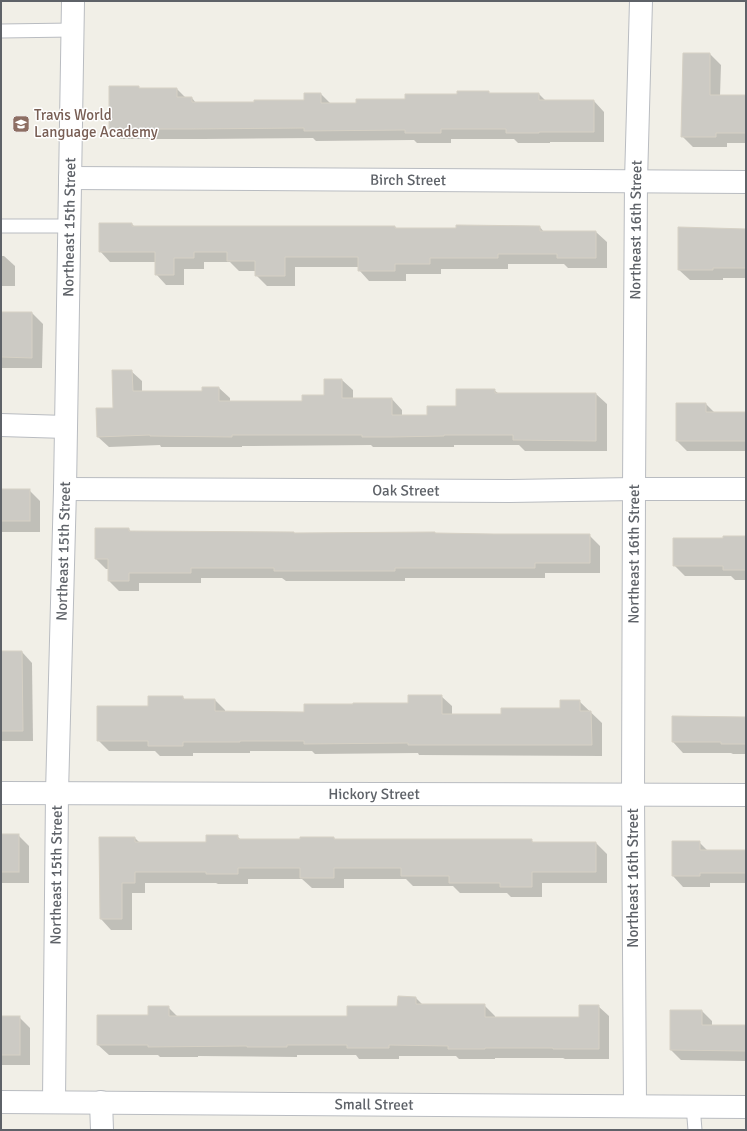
<svg xmlns="http://www.w3.org/2000/svg" width="747" height="1131" font-family="Signika,sans-serif">
	<style>
		.shadow { fill: #0003 }
		.building { fill: #cccac4; stroke: #d6d1c5 }
		.lines { fill: none; stroke-linecap: round; stroke-linejoin: round }
		.service-casing { stroke: #b9bcc1; stroke-width: 15 }
		.minor-casing { stroke: #b9bcc1; stroke-width: 24 }
		.tertiary-casing { stroke: #b9bcc1; stroke-width: 24 }
		.service { stroke: #fff; stroke-width: 13 }
		.minor { stroke: #fff; stroke-width: 22 }
		.tertiary { stroke: #fff; stroke-width: 22 }
		.labels { text-anchor: middle; stroke-width: 3; stroke-linejoin: round; paint-order: stroke }
		.education-label { font-size: 15px; fill: #785e54; stroke: #fff; text-anchor: start }
		.street-label { font-size: 15px; fill: #5e6268; stroke: #fff }
	</style>
	<rect width="100%" height="100%" fill="#f1efe7"/>
	<g class="shadow">
		<path d="M684,54H710L721,65L720,96H746V143H727V147H693L682,136Z"/>
		<path d="M138,87L140,89H177L186,98H192L196,103H255L306,101L321,94L331,104H357L488,92L491,94H539L546,101H594L604,112V142H550V143H518L514,139H451V143H417L414,140L316,141L313,138L203,139H121L110,128Z"/>
		<path d="M100,224H132L135,227H395L398,229L540,227L544,232H596L607,242V268H568L564,264H508V269H441V274H406V281H369L359,270V267H295V286H267L256,275V271H239L230,262H204V269H184V285H166L156,274V262H110L100,251Z"/>
		<path d="M746,230V278H723V280H690L679,270Z"/>
		<path d="M1,256H4L15,266V286H1Z"/>
		<path d="M1,313H32L43,324L42,368H1Z"/>
		<path d="M131,371L142,381V392H203V388H219L230,398V402H303L325,396L342,380L353,390V399H392L402,410V416H428L457,407L494,390L499,394H596L607,404V451H525L519,445H454V447H373L371,445L242,446V447H161L160,445L109,447L98,437L114,409Z"/>
		<path d="M706,404L715,413H746V451H687L677,441Z"/>
		<path d="M1,490H29L40,501V532H1Z"/>
		<path d="M129,529L131,532L295,534L589,535L600,546V573H545V578H405V581H286L282,578H201V583H139V591H119L109,581V569H106L96,559Z"/>
		<path d="M746,537V580H735L731,576H685L674,565L724,539Z"/>
		<path d="M1,652H22L32,663L33,741H1Z"/>
		<path d="M441,696L452,706V715H502L561,710L579,701L602,723V756L419,755L418,753L315,754L312,751H250V753H193V756H160L155,751H109L98,740L149,707L183,697L185,700H215L225,710V712L305,713L409,704Z"/>
		<path d="M673,717L746,718V754H733L731,753H683L673,742Z"/>
		<path d="M1,835H18L29,846V883H1Z"/>
		<path d="M237,836L241,840H301L334,838L336,840H531L534,843H596L607,854V883H542V897H511L507,893H460L453,886H413L406,879H344V888H312L302,879H248V884H218L216,883H145V893H132V930H111L101,919L135,838L140,843H207Z"/>
		<path d="M699,842L708,851H746V883H710V887H683L673,876Z"/>
		<path d="M416,998L423,1005H484L495,1016V1018H580L598,1006L609,1016V1059H565L563,1058H495V1059H459L456,1056H399V1059H359L356,1055H297V1057L198,1056V1057H160L158,1055H109L98,1045L149,1016L168,1007L178,1017H348L398,1007Z"/>
		<path d="M702,1011L712,1021V1026H746V1061L681,1060L671,1050Z"/>
		<path d="M1,1017H19L30,1028V1065H1Z"/>
	</g>
	<g class="building">
		<path d="M683,53H710V95H746V133H716V137H681Z"/>
		<path d="M109,86H139V88H177V97H192V102H254V100H304V93H321V103H356V99H405V94H457V91H489V93H539V100H594V132H539V133H506V129H441V133H405V130L304,131V128L192,129H109Z"/>
		<path d="M99,223H132V226H395V228H456V225L540,226V231H596V258H557V254H498V258H430V264H395V271H358V257H285V276H255V261H227V252H194V258H174V275H155V252H99Z"/>
		<path d="M678,227L746,229V268H713V270H678Z"/>
		<path d="M1,312H32V358L1,357Z"/>
		<path d="M112,370H132L133,391H202V387H219V401H302V395H324V379H342V398H392V415H427V406H456V389H495V393H596V441L513,440V435H444V436L392,437H362V435H232V437L150,436V435L97,437L96,408H113Z"/>
		<path d="M676,403H706V412H746V441H676Z"/>
		<rect x="1" y="489" width="29" height="32"/>
		<path d="M95,528H129V531L294,532V533L435,532V533L493,534H590V563H535V568H395V571H274V568H191V573H129V581H108V559H95Z"/>
		<path d="M723,536H746V570H723V566H673V538H723Z"/>
		<path d="M1,651H22L23,731H1Z"/>
		<path d="M408,695H442V714H501V708H560V700H580V711H591L592,745H408V743L304,744V741H240V742H183V746H148V741H97V706H148V696H183V699H215V711L304,712V704H353V703H408Z"/>
		<path d="M672,716L746,717V744H721V742H672Z"/>
		<rect x="1" y="834" width="18" height="38"/>
		<path d="M206,835H238V839H300V837H334V839H532V842H596V872H532V887H500V883H449V876H401V868H334V878H300V868H238V874H206V872H135V883H122V919H100L99,837H135V842H206Z"/>
		<path d="M672,841H700V850H746V873H700V876H672Z"/>
		<path d="M398,996L416,997V1004H485V1017H579V1005H599V1049H553V1048H485V1049H448V1046L389,1045V1048H347V1045H287V1047H247V1046L148,1047V1045H97V1015H148V1006H169V1016H347V1006H397Z"/>
		<path d="M670,1010H702V1025H746V1051L670,1050Z"/>
		<rect x="1" y="1016" width="19" height="39"/>
	</g>
	<g class="lines">
		<defs>
			<g id="service">
				<path d="M1,31L73,30"/>
				<path d="M1,226H69"/>
				<path d="M693,1106L695,1130"/>
			</g>
			<g id="minor">
				<path id="s1" d="M70,178L746,182"/>
				<path d="M1,425L66,427"/>
				<path id="s2" d="M65,489L510,491L634,489H746"/>
				<path id="s3" d="M1,793L746,795"/>
				<path id="s4" d="M54,1102L57,793L65,489L73,1"/>
				<path d="M101,1102L102,1130"/>
				<path id="s5" d="M635,1106L633,795L634,489L636,181L641,1"/>
			</g>
			<g id="tertiary">
				<path id="s6" d="M1,1102L746,1107"/>
			</g>
		</defs>
		<use href="#service" class="service-casing"/>
		<use href="#minor" class="minor-casing"/>
		<use href="#tertiary" class="tertiary-casing"/>
		<use href="#service" class="service"/>
		<use href="#minor" class="minor"/>
		<use href="#tertiary" class="tertiary"/>
	</g>
	<defs>
		<symbol id="school-square" viewBox="-11 -11 22 22"><rect x="-9" y="-9" width="18" height="18" rx="4" fill="#8d6e63" stroke="#fff"/><path d="M0-5L7-2L0 1L-7-2ZM-4 1L0 2.5L4 1V4Q0 6-4 4Z" fill="#fff"/></symbol>
	</defs>
	<g fill-rule="evenodd">
		<use href="#school-square" x="11" y="114" width="20" height="20"/>
	</g>
	<g class="labels">
		<g class="education-label">
			<text x="34" y="120">Travis World<tspan x="34" dy="17">Language Academy</tspan></text>
		</g>
		<g class="street-label">
			<text dy="5" stroke="none"><textPath href="#s1" startOffset="338">Birch Street</textPath></text>
			<text dy="5" stroke="none"><textPath href="#s4" startOffset="875">Northeast 15th Street</textPath></text>
			<text dy="5" stroke="none"><textPath href="#s5" startOffset="876">Northeast 16th Street</textPath></text>
			<text dy="5" stroke="none"><textPath href="#s2" startOffset="341">Oak Street</textPath></text>
			<text dy="5" stroke="none"><textPath href="#s4" startOffset="551">Northeast 15th Street</textPath></text>
			<text dy="5" stroke="none"><textPath href="#s5" startOffset="552">Northeast 16th Street</textPath></text>
			<text dy="5" stroke="none"><textPath href="#s3" startOffset="373">Hickory Street</textPath></text>
			<text dy="5" stroke="none"><textPath href="#s4" startOffset="227">Northeast 15th Street</textPath></text>
			<text transform="translate(633 878) rotate(-90)" y="5">Northeast 16th Street</text>
			<text dy="5" stroke="none"><textPath href="#s6" startOffset="373">Small Street</textPath></text>
		</g>
	</g>
	<rect width="747" height="1131" fill="none" stroke="#5e6268" stroke-width="4"/>
</svg>
